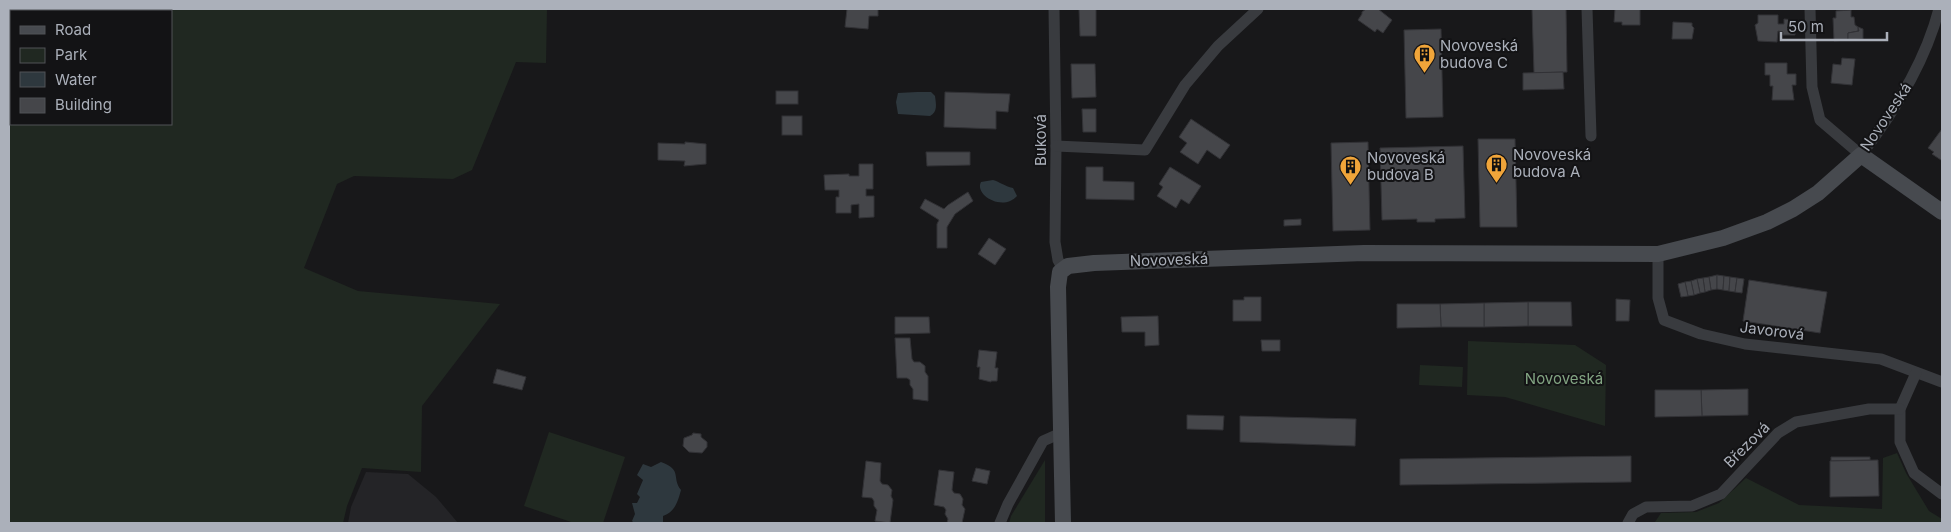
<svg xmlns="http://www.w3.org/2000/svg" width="1951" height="532" font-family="Inter,sans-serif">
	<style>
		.built { fill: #242427 }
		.green { fill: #202821 }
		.water { fill: #2e383e }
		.building { fill: #45464a; stroke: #323236 }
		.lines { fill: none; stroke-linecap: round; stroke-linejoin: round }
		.street { stroke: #393b3f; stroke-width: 11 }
		.secondary { stroke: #474a4f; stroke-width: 16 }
		.labels { text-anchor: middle; stroke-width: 4; stroke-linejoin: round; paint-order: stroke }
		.poi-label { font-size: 15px; fill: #abb0ba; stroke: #131315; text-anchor: start }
		.street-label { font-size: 15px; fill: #abb0ba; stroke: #131315 }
		.park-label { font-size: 15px; fill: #82a482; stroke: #131315 }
	</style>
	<rect width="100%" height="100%" fill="#18181a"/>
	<path class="built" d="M366,472L408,474L436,497L458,523H348L351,507Z"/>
	<g class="green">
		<path d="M9,9H44L42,11H11V124H171V11H43L45,9H547L546,63L516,62L472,170L453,179L354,176L337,184L304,268L358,291L500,304L422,406L421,472L362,468L347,506L343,523H9Z"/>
		<path d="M1468,341L1575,345L1606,365L1605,426L1505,397L1467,395Z"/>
		<path d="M1420,365L1463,367L1462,387L1419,385Z"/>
		<path d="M549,432L625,457L603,523H574L524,506Z"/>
		<path d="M1897,453L1906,473L1929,511L1942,519V523L1655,522L1661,513L1696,512L1719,503L1746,478L1799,505L1882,509L1883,458Z"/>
		<path d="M1045,460V523H1009L1011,516Z"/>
	</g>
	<g class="water">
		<path d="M917,92H931L935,96C936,104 938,112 930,116L898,114L896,102L898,93Z"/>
		<path d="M993,180C1000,182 1004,186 1013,188L1017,196C1003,212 974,195 981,182Z"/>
		<path d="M661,462C683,470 671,477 681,490C678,501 675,512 663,516V522L660,523H634L632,521L635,514L632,503H637L640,497L637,494L643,480L637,475L643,464L651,467Z"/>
	</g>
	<g class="building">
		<path d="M847,9H878V16H869L868,29L845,27Z"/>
		<path d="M1079,9H1096V36H1080Z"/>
		<path d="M1366,9H1378L1392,20L1383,33L1377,29L1375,32L1358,20L1362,14V12Z"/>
		<path d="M1532,9H1566L1567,72L1534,73Z"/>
		<path d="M1615,9H1640V25H1622V22H1614Z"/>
		<path d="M1851,10V17H1854L1855,25L1858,27V31L1848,33V40L1834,41L1833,18H1836V11Z"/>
		<path d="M1758,15H1778V24H1784V19L1795,20V35H1783V32L1778,31L1777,42L1758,41L1755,25L1758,23Z"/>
		<path d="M1673,22L1692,23V26L1694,28L1692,39H1672Z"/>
		<path d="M1858,27L1863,29V39L1848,40V33L1859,31Z"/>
		<path d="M1441,29L1443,117L1406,118L1404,30Z"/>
		<path d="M1842,58L1855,59L1852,85L1831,83L1833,64L1841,65Z"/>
		<path d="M1765,63H1787V74H1796V85H1792L1794,100H1772L1773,86H1770V75H1765Z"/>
		<path d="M1071,64H1095L1096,97L1072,98Z"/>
		<path d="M1563,72L1564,89L1523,90V73Z"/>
		<rect x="776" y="91" width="22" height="13"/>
		<path d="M945,92L1010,94L1008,112L996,111V129L944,127Z"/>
		<path d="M1082,109H1096V132H1083Z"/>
		<rect x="782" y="116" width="20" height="19"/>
		<path d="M1191,119L1230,145L1220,159L1207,150L1198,164L1180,152L1187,143L1179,137Z"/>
		<path d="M1942,129V159L1941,160L1932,154L1934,152L1928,148Z"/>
		<path d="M1478,139H1515L1517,227H1480Z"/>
		<path d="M685,142L706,144V164L684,166L685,161L658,160V143L685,144Z"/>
		<path d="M1368,142L1370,230L1333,231L1331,143Z"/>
		<path d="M1463,146L1465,218L1435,219V222H1417V219L1382,220L1380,148Z"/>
		<path d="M926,152H970V165L927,166Z"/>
		<path d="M859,164H873V189H866V196H874V217L859,218V204L851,205V213H836V197H839V190H825L824,175L849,174V176H859Z"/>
		<path d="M1086,167H1103V181L1134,182V200L1086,199Z"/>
		<path d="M1170,167L1201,186L1189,204L1181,199L1176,208L1157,196L1163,187L1159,184Z"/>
		<path d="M968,192L973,201L955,214L947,227V248H937V224L939,220L920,208L925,199L944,209L948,205Z"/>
		<path d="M1301,219V225L1284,226V220Z"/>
		<path d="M989,238L1006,249L995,265L978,254Z"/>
		<path d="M1717,275V289L1711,290L1709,277Z"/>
		<path d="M1717,275L1724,276L1723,290L1717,289Z"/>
		<path d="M1724,276L1730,277L1729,291L1723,290Z"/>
		<path d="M1709,277L1711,290L1705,292L1703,278Z"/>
		<path d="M1730,277L1737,278L1735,292L1729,291Z"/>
		<path d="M1703,278L1705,292L1700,293L1697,279Z"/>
		<path d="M1737,278L1744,279L1742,293L1735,292Z"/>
		<path d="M1697,279L1700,293L1694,295L1691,281Z"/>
		<path d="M1749,280L1827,292L1820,333L1743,321Z"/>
		<path d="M1691,281L1694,295L1688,296L1685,282Z"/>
		<path d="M1685,282L1688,296L1681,297L1678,284Z"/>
		<path d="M1244,297H1261V321H1233V300H1244Z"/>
		<path d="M1616,299L1630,300L1629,321H1616Z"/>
		<path d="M1528,302H1571L1572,326H1528Z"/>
		<path d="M1528,302V326L1484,327V303Z"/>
		<path d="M1484,303V327H1441L1440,304Z"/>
		<path d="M1397,304H1440L1441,327L1397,328Z"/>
		<path d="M1158,316L1159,345L1145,346V332H1122L1121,317Z"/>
		<path d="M895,317H929L930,333L895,334Z"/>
		<path d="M895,338H910L912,359L914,362H920L925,366V372L928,376V401L913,399V389L910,385V380L907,378H897Z"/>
		<path d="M1261,340H1280V351H1262Z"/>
		<path d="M979,350L997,352L995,368H998L997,381H991V382L979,379L980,367H977Z"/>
		<path d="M497,369L526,377L522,390L493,383Z"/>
		<path d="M1748,389V415L1702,416L1701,390Z"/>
		<path d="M1655,390H1701L1702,416L1655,417Z"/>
		<path d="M1187,415L1224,416L1223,430L1187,429Z"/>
		<path d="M1240,416L1356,419L1355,446L1240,442Z"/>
		<path d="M693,433L701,434V437L707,442V447L702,453L689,452L683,446L684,438L692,435Z"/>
		<path d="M1631,456V482L1400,485V459Z"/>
		<path d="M1831,457H1870V460L1831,461Z"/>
		<path d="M1878,460L1879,496L1830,497V461Z"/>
		<path d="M866,461L881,463L880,481L882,484L888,485L892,490L891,496L893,500L890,523L875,521L877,510L874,506V501L872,498L862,497Z"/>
		<path d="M976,468L990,471L987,484L972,481Z"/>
		<path d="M939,470L954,472L952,490L954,493L960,494L963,499L962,505L965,509L962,523H947L948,519L945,514L946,510L944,507L934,505Z"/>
	</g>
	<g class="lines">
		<g class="street">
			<path d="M1054,9L1056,146L1055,242L1058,260L1063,269"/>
			<path d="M1587,9L1591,136"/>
			<path d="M1810,9L1812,87L1820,120L1861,155C1895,111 1925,63 1939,9"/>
			<path d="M1056,146L1145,150L1185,85L1218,46L1258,9"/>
			<path d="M1658,254V298L1664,320L1701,334L1745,344L1881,359L1942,382"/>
			<path d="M1916,373L1900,409V442L1914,473L1942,494"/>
			<path d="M1000,523L1008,504L1043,441L1061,433"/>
			<path d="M1628,523L1633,514L1646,507L1692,506L1721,494L1778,433L1796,422L1869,409H1900"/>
		</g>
		<path class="secondary" d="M1063,523L1058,287L1060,272L1068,266L1094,263L1364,253L1658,254L1723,238L1767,222L1793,209L1818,193L1861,155L1942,212"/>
	</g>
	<defs>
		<symbol id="building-pin" viewBox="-11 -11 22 30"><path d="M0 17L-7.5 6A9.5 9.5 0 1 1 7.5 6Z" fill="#f0a53a" stroke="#131315"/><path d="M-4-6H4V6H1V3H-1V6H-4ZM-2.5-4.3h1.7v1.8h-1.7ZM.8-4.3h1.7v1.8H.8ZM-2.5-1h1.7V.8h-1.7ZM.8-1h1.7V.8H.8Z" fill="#111"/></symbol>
	</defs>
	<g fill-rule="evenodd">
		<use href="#building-pin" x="1412" y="42" width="25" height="34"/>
		<use href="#building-pin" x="1484" y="152" width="25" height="34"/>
		<use href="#building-pin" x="1338" y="154" width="25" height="34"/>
	</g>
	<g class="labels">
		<g class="poi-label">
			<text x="1440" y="51">Novoveská<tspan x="1440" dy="17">budova C</tspan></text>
			<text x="1513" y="160">Novoveská<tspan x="1513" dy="17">budova A</tspan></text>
			<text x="1367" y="163">Novoveská<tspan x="1367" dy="17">budova B</tspan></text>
		</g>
		<g class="street-label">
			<text transform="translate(1886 117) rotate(-56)" y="5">Novoveská</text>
			<text transform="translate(1041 140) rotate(-90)" y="5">Buková</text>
			<text transform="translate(1169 260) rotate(-2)" y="5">Novoveská</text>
			<text transform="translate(1772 331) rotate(7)" y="5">Javorová</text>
			<text transform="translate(1747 445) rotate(-45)" y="5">Březová</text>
		</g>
		<g class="park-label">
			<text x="1564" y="384">Novoveská</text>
		</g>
	</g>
	<rect width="1951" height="532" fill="none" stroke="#abb0ba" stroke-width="20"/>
	<rect x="10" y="10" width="162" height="115" fill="#131315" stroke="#505257"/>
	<rect x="20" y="26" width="25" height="8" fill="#474a4f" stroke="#505257"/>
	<text x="55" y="35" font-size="15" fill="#abb0ba">Road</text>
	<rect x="20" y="48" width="25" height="15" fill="#202821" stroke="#505257"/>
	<text x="55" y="60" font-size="15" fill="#abb0ba">Park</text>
	<rect x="20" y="72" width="25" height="15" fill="#2e383e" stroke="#505257"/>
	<text x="55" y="85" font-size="15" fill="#abb0ba">Water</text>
	<rect x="20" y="98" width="25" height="15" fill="#45464a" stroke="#505257"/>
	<text x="55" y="110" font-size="15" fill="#abb0ba">Building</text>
	<path d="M1781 32v8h106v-8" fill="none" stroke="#abb0ba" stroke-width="2.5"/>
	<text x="1788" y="32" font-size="15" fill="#abb0ba" stroke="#131315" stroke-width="4" paint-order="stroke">50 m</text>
</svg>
